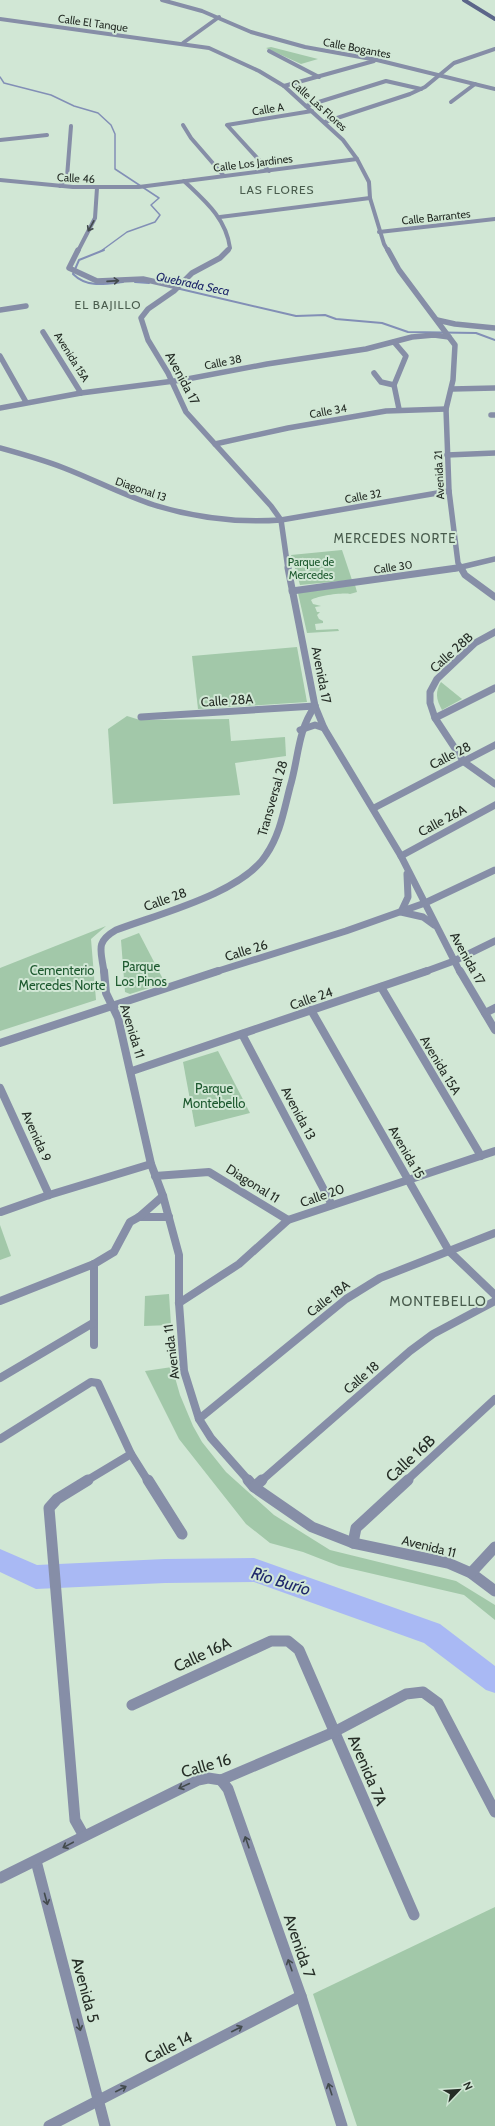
<svg xmlns="http://www.w3.org/2000/svg" width="495" height="2126" font-family="Cabin,sans-serif">
	<style>
		.green { fill: #a2c8a9 }
		.lines { fill: none; stroke-linecap: round; stroke-linejoin: round }
		.stream-far1 { stroke: #828fb6; stroke-width: 1.5 }
		.stream { stroke: #828fb6; stroke-width: 2 }
		.river { fill: #a9b9f4; fill-rule: evenodd }
		.minor-far4 { stroke: #868ea7; stroke-width: 4 }
		.minor-far3 { stroke: #868ea7; stroke-width: 5.5 }
		.minor-far2 { stroke: #868ea7; stroke-width: 7 }
		.minor-far1 { stroke: #868ea7; stroke-width: 8 }
		.minor { stroke: #868ea7; stroke-width: 11 }
		.secondary { stroke: #5c668a; stroke-width: 4 }
		.oneway { stroke: #434b4d }
		.labels { text-anchor: middle; stroke-width: 4; stroke-linejoin: round; paint-order: stroke }
		.far-street-label { font-size: 11px; fill: #262e27; stroke: #d1e7d5 }
		.far-park-label { font-size: 11px; fill: #1d592f; stroke: #d1e7d5 }
		.far-neighbourhood-label { font-size: 12px; letter-spacing: 1px; fill: #495c4d; stroke: #d1e7d5 }
		.far-water-label { font-size: 12px; font-style: italic; fill: #1f286b; stroke: #d1e7d5 }
		.street-label { font-size: 13px; fill: #262e27; stroke: #d1e7d5 }
		.far-quarter-label { font-size: 13px; letter-spacing: 1px; fill: #495c4d; stroke: #d1e7d5 }
		.park-label { font-size: 13px; fill: #1d592f; stroke: #d1e7d5 }
		.neighbourhood-label { font-size: 14px; letter-spacing: 1px; fill: #495c4d; stroke: #d1e7d5 }
		.near-street-label { font-size: 16px; fill: #262e27; stroke: #d1e7d5 }
		.near-water-label { font-size: 17px; font-style: italic; fill: #1f286b; stroke: #d1e7d5 }
	</style>
	<rect width="100%" height="100%" fill="#d1e7d5"/>
	<g class="green">
		<path d="M271,47L318,59L301,64L266,48Z"/>
		<path d="M342,550L352,580L300,585L291,555Z"/>
		<path d="M355,585L357,592L350,594C344,592 316,596 311,600L313,604L321,606L315,607L317,612H320L317,615L319,619L323,621V623L315,624L316,630L338,629L339,631L307,633L298,593Z"/>
		<path d="M297,647L307,702L198,709L192,656Z"/>
		<path d="M441,682L462,699L442,710C436,699 435,692 441,682Z"/>
		<path d="M127,716L140,720L229,719L231,741L285,737L286,756L235,763L240,795L113,804L108,729Z"/>
		<path d="M106,926L91,939L96,1000L0,1031V968Z"/>
		<path d="M139,933L165,983L130,994L125,992L121,940Z"/>
		<path d="M218,1051L250,1113L195,1127L183,1062Z"/>
		<path d="M0,1225L11,1256L0,1260Z"/>
		<path d="M169,1294L171,1325L144,1326L145,1296Z"/>
		<path d="M172,1367L180,1395L193,1426L202,1442L226,1472L274,1515L330,1550L456,1581L495,1605V1620L464,1595L339,1566L303,1552L270,1543L246,1524L179,1439L145,1371Z"/>
		<path d="M495,1907V2126H357L313,1994Z"/>
	</g>
	<g class="lines">
		<path class="stream-far1" d="M0,77L4,83L51,95L74,106L98,113L111,125L115,134V169L159,198L151,205L160,215L155,222L127,232L101,251"/>
		<g class="stream">
			<path d="M104,250L79,260L73,274C87,288 105,284 123,282"/>
			<path d="M135,282L149,283"/>
			<path d="M176,288L296,316L325,315L336,319L382,323L408,332L476,333L495,340"/>
		</g>
		<path class="river" d="M0,1549L37,1565L165,1559L254,1558L440,1624L495,1666V1693L486,1690L424,1643L254,1582L165,1583L36,1589L0,1572Z"/>
		<g class="minor-far4">
			<path d="M162,0L202,11L251,32L305,47L377,60L495,89"/>
			<path d="M0,19L209,48L259,71L284,86L343,140L357,159L369,182L370,198L384,244L388,251"/>
			<path d="M183,43L219,17"/>
			<path d="M269,51L319,77"/>
			<path d="M284,86L374,61"/>
			<path d="M451,102L475,84"/>
			<path d="M306,106L386,81L421,89"/>
			<path d="M325,122L410,94L425,87L454,63L495,49"/>
			<path d="M183,125L191,138L224,176"/>
			<path d="M0,140L47,135"/>
			<path d="M269,171L227,125L312,111"/>
			<path d="M0,180L73,187H139L357,159"/>
			<path d="M184,181C205,201 226,218 230,248L227,251"/>
			<path d="M60,186L67,177L71,126"/>
			<path d="M220,217L370,198"/>
			<path d="M379,232L495,219"/>
			<path d="M78,251L95,218L97,188"/>
		</g>
		<g class="minor-far3">
			<path d="M78,250L69,268L97,281L143,279L178,287"/>
			<path d="M228,250L220,258L192,273L174,291L148,309L141,318L148,340L168,373L186,412L271,506L281,520L288,569"/>
			<path d="M388,250L399,270L455,345L453,380L446,409L449,491L458,563L462,569"/>
			<path d="M0,310L26,306"/>
			<path d="M437,320L455,324L495,328"/>
			<path d="M43,332L81,393"/>
			<path d="M394,342L406,356L394,385L399,409"/>
			<path d="M0,356L26,402"/>
			<path d="M374,373L381,382L394,385"/>
			<path d="M452,389L495,388"/>
			<path d="M0,408L81,393L182,380L267,364L366,349L412,337L434,335L449,337"/>
			<path d="M491,415H495"/>
			<path d="M215,444L288,428L386,411L446,409"/>
			<path d="M0,448C22,454 43,460 64,468C95,480 123,495 154,505C196,518 238,523 281,520L449,491"/>
			<path d="M447,455L495,453"/>
			<path d="M453,569L495,559"/>
		</g>
		<g class="minor-far2">
			<path d="M288,568L315,706L324,728L401,856L460,972"/>
			<path d="M461,568L465,575L495,597"/>
			<path d="M292,591L457,568"/>
			<path d="M495,632L475,643L437,679L430,692V703L435,718L464,762L495,784"/>
			<path d="M141,717L315,706"/>
			<path d="M435,718L495,688"/>
			<path d="M300,730L315,725L324,728"/>
			<path d="M374,808L495,745"/>
			<path d="M401,856L495,805"/>
			<path d="M407,874L408,897L401,912L423,917L434,925"/>
			<path d="M104,972C101,950 95,942 116,930C158,914 242,893 266,855C280,835 284,810 290,787C299,757 297,732 315,706"/>
			<path d="M215,972L346,931L425,903L495,870"/>
			<path d="M424,972L454,961L495,941"/>
		</g>
		<g class="minor-far1">
			<path d="M104,971L106,993L118,1018L151,1164L163,1196L179,1255V1303L184,1371L199,1419L211,1438L249,1481"/>
			<path d="M460,971L495,1030"/>
			<path d="M381,987L481,1156"/>
			<path d="M311,1010L449,1251L495,1295"/>
			<path d="M485,1013L495,1008"/>
			<path d="M242,1034L332,1205"/>
			<path d="M0,1043L218,971"/>
			<path d="M132,1071L427,971"/>
			<path d="M0,1088L49,1195"/>
			<path d="M155,1176L209,1172L288,1220"/>
			<path d="M1,1212L49,1195L151,1164"/>
			<path d="M139,1217H169"/>
			<path d="M94,1264V1345"/>
			<path d="M0,1301L94,1264L114,1252L130,1222L139,1217L163,1196"/>
			<path d="M179,1303L239,1264L288,1220L495,1151"/>
			<path d="M0,1378L93,1323"/>
			<path d="M199,1419L346,1299L380,1278L495,1233"/>
			<path d="M0,1439L91,1382L98,1383L131,1454L86,1481"/>
			<path d="M131,1454L148,1481"/>
			<path d="M261,1481L410,1351L433,1334L495,1301"/>
			<path d="M406,1481L495,1399"/>
		</g>
		<g class="minor">
			<path d="M148,1480L182,1534"/>
			<path d="M248,1480L254,1487L312,1527L353,1543L448,1563L471,1573L495,1591"/>
			<path d="M254,1487L262,1480"/>
			<path d="M353,1543L356,1528L408,1480"/>
			<path d="M471,1573L495,1547"/>
			<path d="M132,1705L271,1641H288L299,1650L414,1915"/>
			<path d="M221,1780L228,1789L301,1996L342,2126"/>
			<path d="M84,1836L75,1820L49,1508L57,1499L88,1480"/>
			<path d="M36,1861L105,2126"/>
			<path d="M0,1878L198,1780L208,1778L221,1780L334,1732L406,1694L423,1692L438,1703L495,1812"/>
			<path d="M49,2126L301,1996"/>
		</g>
		<path class="secondary" d="M464,0L495,19"/>
	</g>
	<defs><path id="oneway-shaft" d="M-6 0H5M1.5-3L5.5 0L1.5 3" fill="none" stroke-width="1.6" stroke-linecap="round" stroke-linejoin="round"/></defs>
	<g class="oneway">
		<use href="#oneway-shaft" transform="translate(91 226) rotate(119)"/>
		<use href="#oneway-shaft" transform="translate(113 281) rotate(-4)"/>
		<use href="#oneway-shaft" transform="translate(184 1786) rotate(155)"/>
		<use href="#oneway-shaft" transform="translate(247 1842) rotate(-109)"/>
		<use href="#oneway-shaft" transform="translate(68 1845) rotate(152)"/>
		<use href="#oneway-shaft" transform="translate(46 1899) rotate(75)"/>
		<use href="#oneway-shaft" transform="translate(290 1965) rotate(-109)"/>
		<use href="#oneway-shaft" transform="translate(79 2025) rotate(75)"/>
		<use href="#oneway-shaft" transform="translate(237 2029) rotate(-27)"/>
		<use href="#oneway-shaft" transform="translate(121 2089) rotate(-27)"/>
		<use href="#oneway-shaft" transform="translate(330 2089) rotate(-108)"/>
	</g>
	<g class="labels">
		<g class="far-street-label">
			<text transform="translate(93 23) rotate(8)" y="4">Calle El Tanque</text>
			<text transform="translate(357 48) rotate(11)" y="4">Calle Bogantes</text>
			<text transform="translate(319 105) rotate(42)" y="4">Calle Las Flores</text>
			<text transform="translate(268 109) rotate(-9)" y="4">Calle A</text>
			<text transform="translate(253 163) rotate(-7)" y="4">Calle Los Jardines</text>
			<text transform="translate(76 178) rotate(3)" y="4">Calle 46</text>
			<text transform="translate(436 217) rotate(-6)" y="4">Calle Barrantes</text>
			<text transform="translate(72 357) rotate(58)" y="4">Avenida 15A</text>
			<text transform="translate(223 362) rotate(-11)" y="4">Calle 38</text>
			<text transform="translate(328 411) rotate(-10)" y="4">Calle 34</text>
			<text transform="translate(439 475) rotate(-93)" y="4">Avenida 21</text>
			<text transform="translate(141 489) rotate(19)" y="4">Diagonal 13</text>
			<text transform="translate(363 496) rotate(-10)" y="4">Calle 32</text>
			<text transform="translate(393 567) rotate(-8)" y="4">Calle 30</text>
		</g>
		<g class="far-park-label">
			<text x="311" y="566">Parque de<tspan x="311" dy="13">Mercedes</tspan></text>
		</g>
		<g class="far-neighbourhood-label">
			<text x="277" y="194">LAS FLORES</text>
			<text x="108" y="309">EL BAJILLO</text>
		</g>
		<g class="far-water-label">
			<text transform="translate(193 284) rotate(12)" y="4">Quebrada Seca</text>
		</g>
		<g class="street-label">
			<text transform="translate(183 378) rotate(62)" y="5">Avenida 17</text>
			<text transform="translate(451 652) rotate(-42)" y="5">Calle 28B</text>
			<text transform="translate(322 675) rotate(79)" y="5">Avenida 17</text>
			<text transform="translate(227 700) rotate(-4)" y="5">Calle 28A</text>
			<text transform="translate(450 755) rotate(-27)" y="5">Calle 28</text>
			<text transform="translate(272 798) rotate(-74)" y="5">Transversal 28</text>
			<text transform="translate(442 820) rotate(-28)" y="5">Calle 26A</text>
			<text transform="translate(165 899) rotate(-20)" y="5">Calle 28</text>
			<text transform="translate(246 950) rotate(-17)" y="5">Calle 26</text>
			<text transform="translate(468 958) rotate(61)" y="5">Avenida 17</text>
			<text transform="translate(311 998) rotate(-19)" y="5">Calle 24</text>
			<text transform="translate(133 1031) rotate(73)" y="5">Avenida 11</text>
			<text transform="translate(441 1065) rotate(59)" y="5">Avenida 15A</text>
			<text transform="translate(299 1113) rotate(62)" y="5">Avenida 13</text>
			<text transform="translate(37 1136) rotate(66)" y="5">Avenida 9</text>
			<text transform="translate(407 1152) rotate(60)" y="5">Avenida 15</text>
			<text transform="translate(253 1183) rotate(32)" y="5">Diagonal 11</text>
			<text transform="translate(322 1195) rotate(-19)" y="5">Calle 20</text>
			<text transform="translate(328 1298) rotate(-38)" y="5">Calle 18A</text>
			<text transform="translate(171 1352) rotate(-97)" y="5">Avenida 11</text>
			<text transform="translate(361 1377) rotate(-41)" y="5">Calle 18</text>
			<text transform="translate(429 1546) rotate(14)" y="5">Avenida 11</text>
		</g>
		<g class="far-quarter-label">
			<text x="395" y="543">MERCEDES NORTE</text>
		</g>
		<g class="park-label">
			<text x="141" y="971">Parque<tspan x="141" dy="15">Los Pinos</tspan></text>
			<text x="62" y="975">Cementerio<tspan x="62" dy="15">Mercedes Norte</tspan></text>
			<text x="214" y="1093">Parque<tspan x="214" dy="15">Montebello</tspan></text>
		</g>
		<g class="neighbourhood-label">
			<text x="438" y="1306">MONTEBELLO</text>
		</g>
		<g class="near-street-label">
			<text transform="translate(410 1458) rotate(-43)" y="6">Calle 16B</text>
			<text transform="translate(202 1654) rotate(-25)" y="6">Calle 16A</text>
			<text transform="translate(206 1765) rotate(-16)" y="6">Calle 16</text>
			<text transform="translate(368 1770) rotate(67)" y="6">Avenida 7A</text>
			<text transform="translate(300 1946) rotate(71)" y="6">Avenida 7</text>
			<text transform="translate(86 1990) rotate(75)" y="6">Avenida 5</text>
			<text transform="translate(168 2047) rotate(-27)" y="6">Calle 14</text>
		</g>
		<g class="near-water-label">
			<text transform="translate(281 1581) rotate(17)" y="6">Río Burío</text>
		</g>
	</g>
	<g transform="translate(459 2090) rotate(65)" stroke="#d1e7d5" stroke-width="3" paint-order="stroke">
	<path d="M0-3L7 15L0 10L-7 15Z" fill="#262e27"/>
	<text y="-6" font-size="11" font-weight="bold" text-anchor="middle" fill="#262e27">N</text>
	</g>
</svg>
